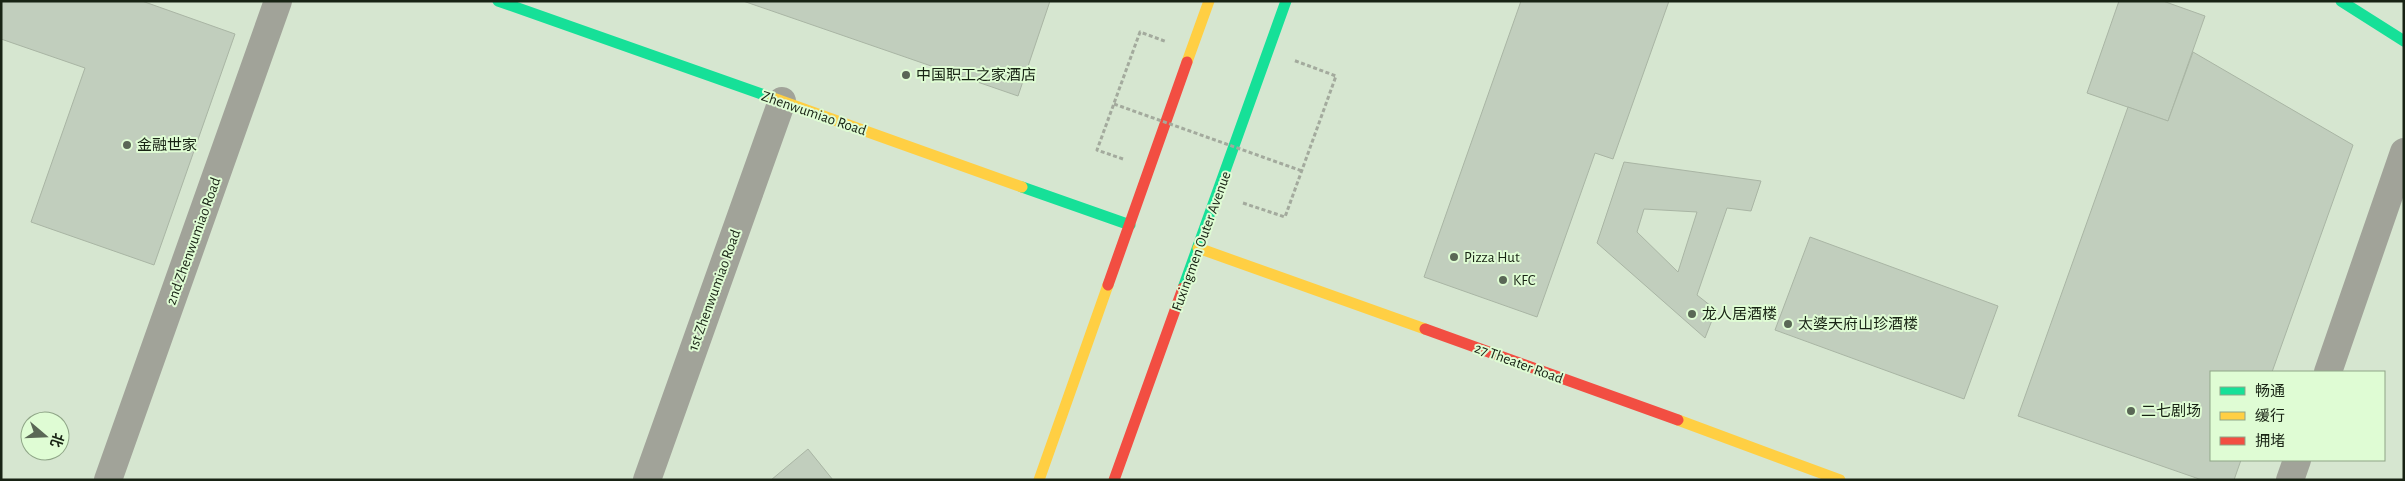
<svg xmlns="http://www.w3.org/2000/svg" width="2405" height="481" font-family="'Alegreya Sans','Noto Sans SC',sans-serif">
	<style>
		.building { fill: #c1cebd; stroke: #a9b5a4; fill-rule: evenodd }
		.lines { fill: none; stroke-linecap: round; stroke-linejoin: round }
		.path { stroke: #a3aa9d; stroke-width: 3; stroke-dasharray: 4 2.5; stroke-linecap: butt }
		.street { stroke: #a1a399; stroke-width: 28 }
		.fast { stroke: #16e098; stroke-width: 11 }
		.slow { stroke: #ffcf43; stroke-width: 11 }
		.jam { stroke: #f24e42; stroke-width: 11 }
		.path-bridge { stroke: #a3aa9d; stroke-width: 3; stroke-dasharray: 4 2.5; stroke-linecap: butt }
		.poi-dot { fill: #5a6756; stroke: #dffcd4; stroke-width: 2 }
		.labels { text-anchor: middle; stroke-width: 4; stroke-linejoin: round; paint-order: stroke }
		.poi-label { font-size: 15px; fill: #182314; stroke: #dffcd4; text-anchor: start }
		.street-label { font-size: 15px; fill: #182314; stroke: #dffcd4 }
	</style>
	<rect width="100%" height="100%" fill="#d6e6d0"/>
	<g class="building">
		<path d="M1,1H142L235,34L154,265L31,222L85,68L1,39Z"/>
		<path d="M743,1H1050L1018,96Z"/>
		<path d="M1521,1H1669L1613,159L1595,153L1537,317L1424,277Z"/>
		<path d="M2119,1H2163L2205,16L2168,121L2087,93Z"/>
		<path d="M2193,52L2353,145L2272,372H2211V460H2241L2234,480H2202L2018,416L2128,107L2168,121Z"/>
		<path d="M1624,162L1761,181L1751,211L1727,208L1697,295L1716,310L1705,338L1597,243ZM1644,209L1697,212L1678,272L1637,232Z"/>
		<path d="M1810,237L1998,306L1964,399L1775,330Z"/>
		<path d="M808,449L833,480H771Z"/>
	</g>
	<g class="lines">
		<g class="path">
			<path d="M1123,159L1097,150L1140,32L1167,42"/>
			<path d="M1243,203L1285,217L1336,76L1293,60"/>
		</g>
		<g class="street">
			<path d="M2328,372L2404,152"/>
			<path d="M108,480L278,1"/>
			<path d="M647,480L782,101"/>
			<path d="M2290,480L2297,460"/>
		</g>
		<g class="fast">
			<path d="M498,1L773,98"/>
			<path d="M2341,1L2404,41"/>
			<path d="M1022,187L1130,225"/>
			<path d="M1183,288L1286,1"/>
		</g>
		<g class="slow">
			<path d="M1187,62L1209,1"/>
			<path d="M773,98L1022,187"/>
			<path d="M1198,248L1425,329"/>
			<path d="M1678,420L1840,480"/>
			<path d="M1039,480L1108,285"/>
		</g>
		<g class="jam">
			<path d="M1108,285L1187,62"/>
			<path d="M1425,329L1678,420"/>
			<path d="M1114,480L1183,288"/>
		</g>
		<path class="path-bridge" d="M1114,104L1302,171"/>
	</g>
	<g class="poi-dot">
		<circle cx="906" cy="75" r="5"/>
		<circle cx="127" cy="145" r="5"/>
		<circle cx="1454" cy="257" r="5"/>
		<circle cx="1503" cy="280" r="5"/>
		<circle cx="1692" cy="314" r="5"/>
		<circle cx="1788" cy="324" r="5"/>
		<circle cx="2131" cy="411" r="5"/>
	</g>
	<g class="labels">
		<g class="poi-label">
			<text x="916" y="80">中国职工之家酒店</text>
			<text x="137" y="150">金融世家</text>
			<text x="1464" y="262">Pizza Hut</text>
			<text x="1513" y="285">KFC</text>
			<text x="1702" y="319">龙人居酒楼</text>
			<text x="1798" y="329">太婆天府山珍酒楼</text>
			<text x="2141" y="416">二七剧场</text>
		</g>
		<g class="street-label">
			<text transform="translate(814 113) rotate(19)" y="5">Zhenwumiao Road</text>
			<text transform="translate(193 241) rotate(-70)" y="5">2nd Zhenwumiao Road</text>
			<text transform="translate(1201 241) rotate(-70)" y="5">Fuxingmen Outer Avenue</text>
			<text transform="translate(714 290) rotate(-70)" y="5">1st Zhenwumiao Road</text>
			<text transform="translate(1519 363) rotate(20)" y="5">27 Theater Road</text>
		</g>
	</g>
	<rect width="2405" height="481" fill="none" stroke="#182314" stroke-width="5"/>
	<rect x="2210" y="371" width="175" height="90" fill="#dffcd4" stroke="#8fa587"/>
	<rect x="2220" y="387" width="25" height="8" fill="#16e098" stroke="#8fa587"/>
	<text x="2255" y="396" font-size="15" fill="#182314">畅通</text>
	<rect x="2220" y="412" width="25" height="8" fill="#ffcf43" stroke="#8fa587"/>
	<text x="2255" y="421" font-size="15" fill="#182314">缓行</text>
	<rect x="2220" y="437" width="25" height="8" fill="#f24e42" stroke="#8fa587"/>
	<text x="2255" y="446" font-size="15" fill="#182314">拥堵</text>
	<g transform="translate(45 436) rotate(109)"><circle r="24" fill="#dffcd4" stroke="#8fa587"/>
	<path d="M0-4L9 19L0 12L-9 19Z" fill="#5a6756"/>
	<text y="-8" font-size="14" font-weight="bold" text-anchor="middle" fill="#182314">北</text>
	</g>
</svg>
